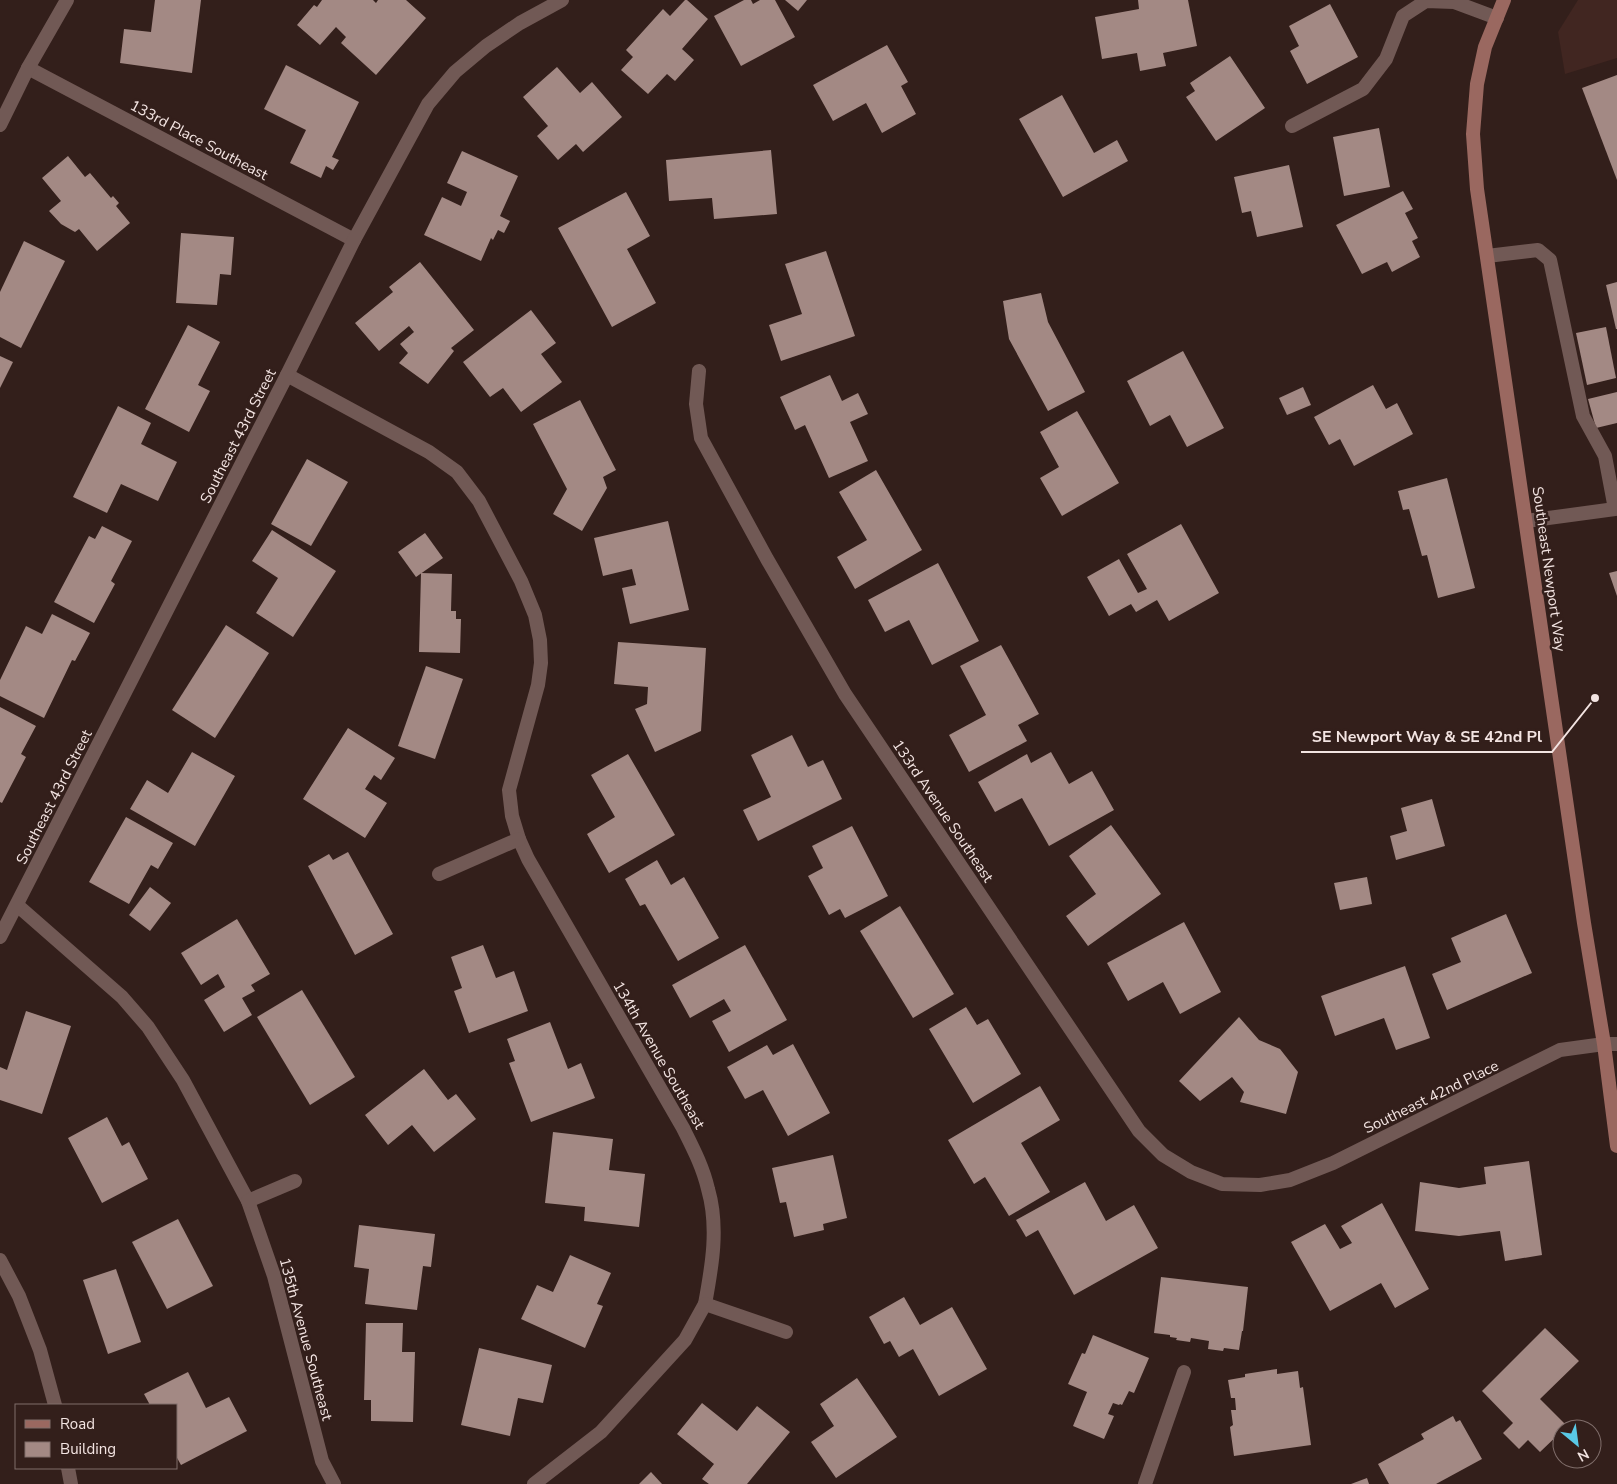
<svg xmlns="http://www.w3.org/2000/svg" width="1617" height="1484" font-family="'Nunito Sans',sans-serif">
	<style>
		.built { fill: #412621 }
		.building { fill: #a38984 }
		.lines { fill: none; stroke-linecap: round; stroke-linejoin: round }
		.service { stroke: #715955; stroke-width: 14 }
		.minor { stroke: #715955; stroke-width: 14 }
		.tertiary { stroke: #715955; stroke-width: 14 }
		.secondary { stroke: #9a6860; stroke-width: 14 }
		.labels { text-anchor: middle; stroke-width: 5; stroke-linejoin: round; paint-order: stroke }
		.street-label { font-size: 15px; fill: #f3e4e2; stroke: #331f1b }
		.leader { fill: none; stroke: #f3e4e2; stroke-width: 2 }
		.callout-dot { fill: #f3e4e2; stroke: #331f1b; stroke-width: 2 }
		.callout-label { font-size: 16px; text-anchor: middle; font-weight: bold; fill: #f3e4e2; stroke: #331f1b; stroke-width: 5; stroke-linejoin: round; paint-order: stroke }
	</style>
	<rect width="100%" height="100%" fill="#331f1b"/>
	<path class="built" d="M1578,0H1617V58L1565,74L1558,32Z"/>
	<g class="building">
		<path d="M155,0H201L192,73L120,63L124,29L151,32Z"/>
		<path d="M322,0H373L376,3L378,0H406L426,18L376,75L341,43L346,37L336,27L320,45L297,25L314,5L317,7Z"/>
		<path d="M685,0H687L708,19L682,49L694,60L675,81L667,74L648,94L621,70L633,57L626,50L663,9L670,16Z"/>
		<path d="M744,0H751L753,4L760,0H775L795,37L741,66L714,16Z"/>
		<path d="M785,0H807L798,11Z"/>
		<path d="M1138,0H1188L1197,46L1163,53L1166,66L1140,71L1137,53L1102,59L1095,17L1139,9Z"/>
		<path d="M1330,4L1358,57L1307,84L1290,51L1299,46L1289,26Z"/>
		<path d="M887,45L908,82L901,86L916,114L882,133L866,103L833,121L813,85Z"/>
		<path d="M1230,56L1265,108L1216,141L1186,97L1195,91L1190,83Z"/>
		<path d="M286,65L359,102L332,157L339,160L333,170L326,166L321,178L290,163L306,130L264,109Z"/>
		<path d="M557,67L580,93L592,82L622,117L583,152L576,144L558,160L537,136L548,126L523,97Z"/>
		<path d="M1617,75V180L1582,88Z"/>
		<path d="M1062,95L1094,153L1117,140L1128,161L1063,197L1019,119Z"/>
		<path d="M1379,128L1390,187L1344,196L1333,137Z"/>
		<path d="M771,150L777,214L714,219L712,198L669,201L666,160Z"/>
		<path d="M462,151L518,176L500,216L510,221L504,233L498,230L493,240L491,238L481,261L424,235L442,197L461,206L467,192L447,183Z"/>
		<path d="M68,156L85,177L90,173L111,198L113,196L119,203L116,206L130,223L97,251L79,229L75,232L61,224L49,211L61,201L42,178Z"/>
		<path d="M1289,165L1303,227L1257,237L1251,211L1242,213L1234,177Z"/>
		<path d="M1403,191L1413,209L1405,213L1418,238L1412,241L1420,257L1392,272L1387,262L1362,274L1336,225Z"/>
		<path d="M626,192L650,236L627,249L656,303L612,327L558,228Z"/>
		<path d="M181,233L234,237L231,275L220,274L217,305L176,303Z"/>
		<path d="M24,241L65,261L21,348L0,337V292Z"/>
		<path d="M826,251L855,336L781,361L769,325L802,314L785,264Z"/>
		<path d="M420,262L474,330L451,348L454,351L428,384L399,363L408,353L400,344L414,332L409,326L379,351L355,323L393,292L389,287Z"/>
		<path d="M1617,282V329H1616L1606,285Z"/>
		<path d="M1041,293L1048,322L1085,392L1048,411L1009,339L1003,301Z"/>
		<path d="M531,310L556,343L541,354L562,382L521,412L503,388L490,397L463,362Z"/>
		<path d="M188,325L220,342L198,385L210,391L189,432L145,409Z"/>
		<path d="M1606,327L1616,378L1587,385L1576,333Z"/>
		<path d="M1183,351L1224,428L1187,447L1170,415L1150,426L1127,381Z"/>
		<path d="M0,356L13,362L0,388Z"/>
		<path d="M830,375L842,401L858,393L868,414L850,422L868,461L829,478L805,425L795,430L780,397Z"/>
		<path d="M1373,385L1386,409L1397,403L1413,434L1354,466L1340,439L1329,445L1314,417Z"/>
		<path d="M1303,387L1311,405L1287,415L1279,398Z"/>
		<path d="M1617,392V423L1596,428L1588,399Z"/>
		<path d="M580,400L616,470L603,477L607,488L582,531L553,514L567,489L533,424Z"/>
		<path d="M118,406L151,423L141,444L177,462L158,501L121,484L107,513L73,497Z"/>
		<path d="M1077,411L1119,483L1062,516L1040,478L1059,467L1040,432Z"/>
		<path d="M307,459L348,482L311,546L271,524Z"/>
		<path d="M876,470L922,550L855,589L837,557L867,540L839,492Z"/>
		<path d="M1447,478L1475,588L1438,598L1427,555L1422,556L1409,509L1403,510L1398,491Z"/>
		<path d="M668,521L689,610L630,624L622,588L636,585L632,569L603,576L594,538Z"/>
		<path d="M1181,524L1219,593L1169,621L1157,600L1136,612L1131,604L1109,616L1087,577L1119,559L1138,593L1147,589L1127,554Z"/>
		<path d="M102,526L132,541L111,581L115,584L94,623L54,602L89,536L95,539Z"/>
		<path d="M272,530L336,571L293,637L256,613L278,578L252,561Z"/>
		<path d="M425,533L443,558L416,577L398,552Z"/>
		<path d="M938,563L979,641L932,665L909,620L885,632L868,600Z"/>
		<path d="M1617,571V596L1609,573Z"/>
		<path d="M421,573L452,574L451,611H456V619H461L460,653L419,652Z"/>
		<path d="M52,614L90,633L75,661L72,660L44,718L0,696V680L26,626L42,634Z"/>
		<path d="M226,625L269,653L215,738L172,710Z"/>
		<path d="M618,642L706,648L701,731L655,752L635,709L647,704L648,687L614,684Z"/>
		<path d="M1001,645L1039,714L1018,725L1027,741L969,772L949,735L986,715L960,666Z"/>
		<path d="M426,666L463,679L435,759L398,746Z"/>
		<path d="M0,707L36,726L21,754L26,757L2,803L0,802Z"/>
		<path d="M348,728L395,758L381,780L374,775L365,789L387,803L365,838L303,799Z"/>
		<path d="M792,735L808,767L823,760L842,799L758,841L743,810L771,797L751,755Z"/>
		<path d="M192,752L235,776L195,846L130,809L147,780L168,793Z"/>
		<path d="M1051,752L1069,784L1092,771L1114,810L1049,846L1022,798L995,812L978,782L1027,754L1031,763Z"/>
		<path d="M628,754L675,835L609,873L587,834L615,817L591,775Z"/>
		<path d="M1432,799L1445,846L1396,860L1390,836L1407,831L1401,808Z"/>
		<path d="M126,817L173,843L158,869L151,865L129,904L89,882Z"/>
		<path d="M1111,825L1161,894L1088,946L1066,916L1096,894L1069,856Z"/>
		<path d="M852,826L888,896L845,918L840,909L829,915L808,876L823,868L812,846Z"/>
		<path d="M348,852L393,934L355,955L308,866L329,854L333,860Z"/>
		<path d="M657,860L671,885L684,877L719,938L678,961L645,904L640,906L625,879Z"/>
		<path d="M1367,877L1372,904L1340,910L1334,883Z"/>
		<path d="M150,887L171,903L150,931L129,915Z"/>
		<path d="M900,906L954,994L913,1018L860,931Z"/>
		<path d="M1506,914L1532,973L1447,1010L1432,974L1461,962L1451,938Z"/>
		<path d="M237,919L270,974L251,985L255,991L242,998L252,1015L224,1032L204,1000L225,987L218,974L201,985L181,953Z"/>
		<path d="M1184,922L1221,992L1180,1014L1163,982L1128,1001L1107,963Z"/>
		<path d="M483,945L496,978L514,971L528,1011L469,1033L454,991L462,988L451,957Z"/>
		<path d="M745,945L787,1020L729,1052L712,1021L731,1011L724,999L690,1018L672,985Z"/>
		<path d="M1405,966L1430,1038L1396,1050L1384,1018L1335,1036L1321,996Z"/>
		<path d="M302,990L355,1077L310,1105L257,1017Z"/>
		<path d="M966,1007L977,1025L988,1019L1021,1074L973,1103L929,1029Z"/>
		<path d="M26,1011L71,1026L42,1114L0,1100V1067L7,1070Z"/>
		<path d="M1239,1017L1259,1040L1280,1049L1298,1072L1286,1114L1240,1102L1244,1092L1232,1077L1200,1101L1179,1081Z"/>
		<path d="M550,1022L568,1069L581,1063L595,1098L531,1122L509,1063L515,1061L507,1039Z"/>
		<path d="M793,1044L830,1113L788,1136L763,1090L745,1099L727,1067L767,1045L773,1055Z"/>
		<path d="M424,1069L448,1100L456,1094L476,1119L434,1152L412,1125L388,1145L365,1115Z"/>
		<path d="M1040,1086L1060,1120L1021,1143L1050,1192L1009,1216L985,1177L974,1184L948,1140Z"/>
		<path d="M107,1117L122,1146L129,1142L148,1179L102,1203L68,1138Z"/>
		<path d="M553,1132L613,1139L609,1170L645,1174L639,1227L584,1221L585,1207L545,1203Z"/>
		<path d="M833,1155L847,1218L823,1224L824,1230L794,1237L786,1202L780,1203L772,1168Z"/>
		<path d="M1529,1161L1542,1255L1505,1261L1500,1231L1459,1236L1415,1231L1420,1182L1459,1188L1486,1184L1484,1167Z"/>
		<path d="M1085,1182L1106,1221L1134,1205L1158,1248L1074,1295L1038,1230L1026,1237L1016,1220Z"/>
		<path d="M1382,1203L1429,1289L1395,1308L1381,1283L1330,1311L1291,1242L1325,1224L1340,1249L1352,1243L1341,1226Z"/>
		<path d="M178,1219L213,1286L167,1309L132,1242Z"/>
		<path d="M359,1225L435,1234L431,1267L423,1266L417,1310L365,1304L369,1269L354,1267Z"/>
		<path d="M570,1255L611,1273L597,1304L603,1306L585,1348L521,1319L537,1285L553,1292Z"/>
		<path d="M116,1269L141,1342L108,1354L83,1280Z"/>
		<path d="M1161,1277L1248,1287L1243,1331H1242L1239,1350L1224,1348L1223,1351L1208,1349L1209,1341L1191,1338L1190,1342L1176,1340L1177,1338L1170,1337V1335L1154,1333Z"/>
		<path d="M904,1297L920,1325L952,1307L987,1369L939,1396L913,1349L899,1357L890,1341L884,1344L869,1317Z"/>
		<path d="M366,1323H403L402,1352H415L413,1422L371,1421V1400H364Z"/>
		<path d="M1545,1328L1579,1361L1540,1399L1567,1426L1562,1429V1431L1540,1452L1528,1440L1519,1449L1503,1433L1513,1423L1482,1391Z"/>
		<path d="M1093,1335L1149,1358L1134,1393L1129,1391L1122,1405L1120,1404L1119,1405L1113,1403L1108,1414L1114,1416L1104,1439L1073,1426L1087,1392L1068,1384L1082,1353L1085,1354Z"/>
		<path d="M479,1348L552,1365L543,1403L518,1398L510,1436L461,1425Z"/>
		<path d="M1277,1369V1374L1298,1371L1300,1388L1303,1387L1311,1445L1234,1456L1230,1427L1233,1425L1231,1410H1236L1235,1398H1231L1228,1380L1245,1377V1374Z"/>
		<path d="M188,1372L206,1408L229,1397L247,1431L181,1465L176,1456V1405H150L144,1394Z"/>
		<path d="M857,1378L897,1437L836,1478L811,1442L834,1426L820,1404Z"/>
		<path d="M702,1403L737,1431L757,1406L790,1432L747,1484H709L702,1479L714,1464L677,1434Z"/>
		<path d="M1453,1416L1456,1422L1460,1420L1482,1459L1436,1484H1389L1378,1464L1424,1439L1421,1434Z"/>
		<path d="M651,1472L662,1484H639Z"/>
		<path d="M1367,1478L1369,1484H1351Z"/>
	</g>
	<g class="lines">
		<g class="service">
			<path d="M1292,126L1363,89L1386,59L1403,16L1426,1L1454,2L1497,18"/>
			<path d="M1487,256L1538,250L1550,260L1583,416L1605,456L1615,509L1526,521"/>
			<path d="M1145,1484L1184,1372"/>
		</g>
		<g class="minor">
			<path d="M28,68L354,240"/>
			<path d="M0,125L28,68L67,0"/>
			<path d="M699,371L696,404L701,438L767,559L845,694L1139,1131L1163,1155L1191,1172L1222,1184L1260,1185L1290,1180L1333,1163L1560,1050L1604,1044H1617"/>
			<path d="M287,375L429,452L457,472L479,501L521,581L535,615L540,640L541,663L538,685L509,790L512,816L519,839L528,859L683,1128C693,1148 703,1167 708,1189C719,1227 712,1266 705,1304"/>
			<path d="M439,874L519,839"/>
			<path d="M17,905L122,997L148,1027L183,1080L248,1201L274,1276L322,1461L334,1484"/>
			<path d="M0,937L287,375L354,240L428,104L455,72L486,46L520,23L562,0"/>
			<path d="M248,1201L295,1181"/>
			<path d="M534,1484L601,1432L685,1340L705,1304L786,1332"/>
		</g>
		<g class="tertiary">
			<path d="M0,1260L19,1296L40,1350L55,1405"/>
			<path d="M68,1468L71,1484"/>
		</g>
		<path class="secondary" d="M1504,0L1485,47L1477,84L1473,134L1477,189L1584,923L1604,1044L1617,1146"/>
	</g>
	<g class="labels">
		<g class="street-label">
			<text transform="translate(199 140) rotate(28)" y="5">133rd Place Southeast</text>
			<text transform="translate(238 436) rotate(-63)" y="5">Southeast 43rd Street</text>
			<text transform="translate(1549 569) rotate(82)" y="5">Southeast Newport Way</text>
			<text transform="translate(54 797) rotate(-63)" y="5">Southeast 43rd Street</text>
			<text transform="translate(943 811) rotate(56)" y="5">133rd Avenue Southeast</text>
			<text transform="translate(659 1055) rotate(60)" y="5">134th Avenue Southeast</text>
			<text transform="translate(1431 1097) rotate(-26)" y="5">Southeast 42nd Place</text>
			<text transform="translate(306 1339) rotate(75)" y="5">135th Avenue Southeast</text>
		</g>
	</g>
	<path class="leader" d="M1595 698L1552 752H1301"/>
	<circle class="callout-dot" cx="1595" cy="698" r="5"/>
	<g class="callout-label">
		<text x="1427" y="742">SE Newport Way &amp; SE 42nd Pl</text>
	</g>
	<rect x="15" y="1404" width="162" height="65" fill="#331f1b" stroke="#806e6b"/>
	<rect x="25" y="1420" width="25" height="8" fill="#9a6860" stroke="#806e6b"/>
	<text x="60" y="1429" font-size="15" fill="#f3e4e2">Road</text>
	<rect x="25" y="1442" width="25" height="15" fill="#a38984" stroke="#806e6b"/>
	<text x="60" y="1454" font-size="15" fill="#f3e4e2">Building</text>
	<g transform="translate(1577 1444) rotate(151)"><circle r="24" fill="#331f1b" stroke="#806e6b"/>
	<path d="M0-4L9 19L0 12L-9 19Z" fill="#59c8e5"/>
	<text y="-8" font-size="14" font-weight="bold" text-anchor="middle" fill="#f3e4e2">N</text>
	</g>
</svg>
